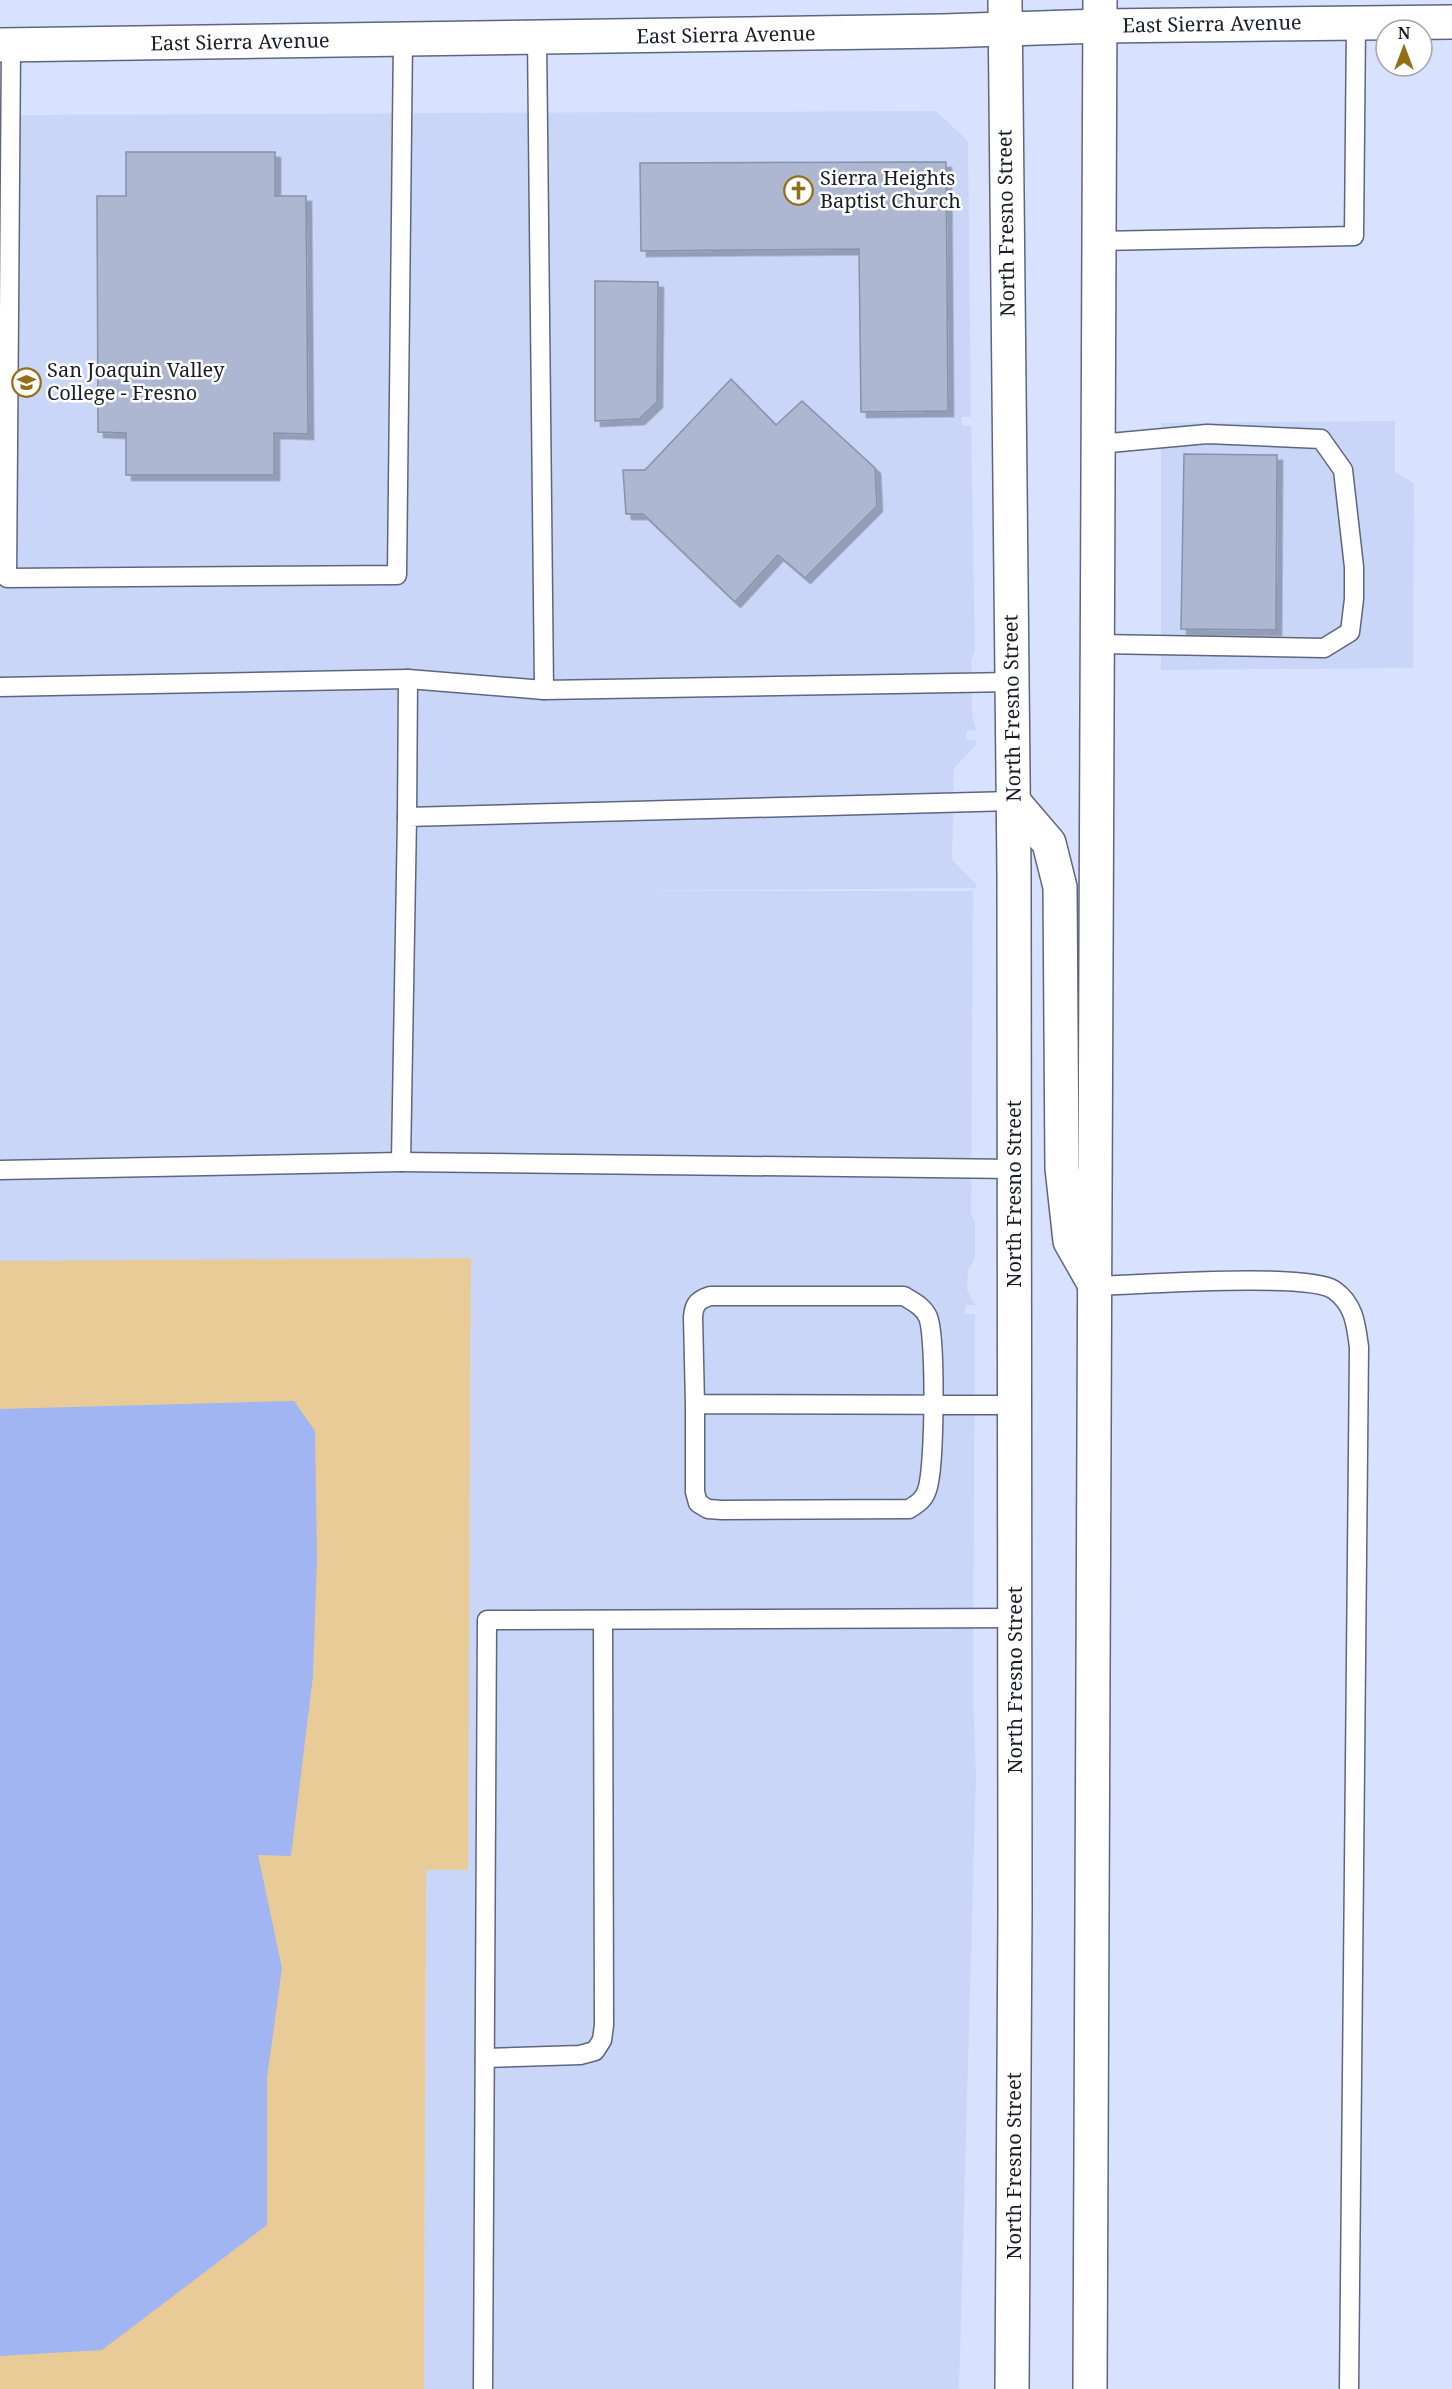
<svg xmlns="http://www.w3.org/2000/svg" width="1452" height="2389" font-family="'Noto Serif',serif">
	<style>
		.built { fill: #c9d6f8 }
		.green { fill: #e8cb96 }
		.water { fill: #a0b5f2 }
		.building { fill: #adb7d2; stroke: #8891ab; stroke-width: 1.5; filter: url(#shadow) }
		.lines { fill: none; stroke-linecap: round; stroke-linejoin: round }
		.service-casing { stroke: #5e667f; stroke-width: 21 }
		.minor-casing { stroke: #5e667f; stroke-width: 36 }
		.secondary-casing { stroke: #5e667f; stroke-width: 36 }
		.service { stroke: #fff; stroke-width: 18 }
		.minor { stroke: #fff; stroke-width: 33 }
		.secondary { stroke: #fff; stroke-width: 33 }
		.labels { text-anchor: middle; stroke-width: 5; stroke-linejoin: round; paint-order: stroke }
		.street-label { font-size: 20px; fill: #191d27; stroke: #fff }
		.poi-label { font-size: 20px; fill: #191d27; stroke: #fff; text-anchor: start }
	</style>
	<defs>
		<filter id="shadow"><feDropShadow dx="5.5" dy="5.5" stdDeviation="0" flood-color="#0004"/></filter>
	</defs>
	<rect width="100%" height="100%" fill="#d8e2fe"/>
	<g class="built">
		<path d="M936,111L968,141L971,417H962V426H971L975,651L971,660L972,715L976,730L966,731L967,740H976V745L954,768L952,860L976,884V888L605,891H973L971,1214L975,1223V1258L968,1270L967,1290L975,1305H966L965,1314H975L973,1697L976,1775L959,2389H424L426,1870H468L471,1259L0,1261V115Z"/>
		<path d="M1395,421V472L1414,483L1413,668L1161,670V423Z"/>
	</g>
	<path class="green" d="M471,1258L468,1870H426L424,2389H0V1261Z"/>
	<path class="water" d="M294,1401L315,1431L317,1557L313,1676L291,1856L258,1855L282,1968L267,2078V2225L102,2350L0,2356V1409Z"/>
	<g class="building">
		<path d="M126,152H275V196H306L308,434L274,433V475H126V433L98,432L97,196H126Z"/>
		<path d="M946,162L948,411L861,412L859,249L641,251L640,163Z"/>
		<path d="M595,281L658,282L657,402L639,419L595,421Z"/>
		<path d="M731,379L776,425L802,401L875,468L877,506L805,578L778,555L735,602L643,514H626L623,470H645Z"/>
		<path d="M1184,454L1277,455L1276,630L1181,629Z"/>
	</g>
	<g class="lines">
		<defs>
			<g id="service">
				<path d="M537,37L544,690L1012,682"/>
				<path d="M11,45L7,578L397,575L403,39"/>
				<path d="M1100,241L1354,236L1356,23"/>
				<path d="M1099,644L1324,648L1350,632L1354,599V567L1343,470L1321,439L1207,434L1099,444"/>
				<path d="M0,687L408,679L544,690"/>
				<path d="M407,817L408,679"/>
				<path d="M401,1162L1014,1169"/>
				<path d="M0,1170L401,1162L407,817L1013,801"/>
				<path d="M1096,1286C1136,1285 1309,1272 1334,1290C1354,1304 1356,1324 1359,1347L1349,2389"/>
				<path d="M695,1404L693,1317C694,1304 698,1300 710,1296H904C913,1302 923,1306 928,1317C936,1336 935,1469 927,1490C924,1500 917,1504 909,1509L722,1510L708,1509L698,1503L695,1492V1404L1015,1405"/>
				<path d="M485,2058L580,2055L595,2051L602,2040L604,2025L603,1620"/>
				<path d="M483,2389L487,1620L1015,1618"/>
			</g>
			<path id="minor" d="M1100,26L1452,22"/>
			<g id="secondary">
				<path d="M1005,0L1014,872L1015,1911L1012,2389"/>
				<path d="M0,45L943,31L1100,26"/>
				<path d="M1013,801L1049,843L1060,887L1062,1168L1070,1241L1095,1285"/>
				<path d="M1090,2389L1100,0"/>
			</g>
		</defs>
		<use href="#service" class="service-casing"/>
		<use href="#minor" class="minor-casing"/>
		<use href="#secondary" class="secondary-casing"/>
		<use href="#service" class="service"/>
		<use href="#minor" class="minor"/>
		<use href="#secondary" class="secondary"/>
	</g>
	<defs>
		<symbol id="church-ring" viewBox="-11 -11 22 22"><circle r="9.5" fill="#fff" stroke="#946f17" stroke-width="1.5"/><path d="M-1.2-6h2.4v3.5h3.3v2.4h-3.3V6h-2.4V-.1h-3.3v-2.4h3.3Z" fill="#946f17"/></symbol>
		<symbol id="school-ring" viewBox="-11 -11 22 22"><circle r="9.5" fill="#fff" stroke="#946f17" stroke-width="1.5"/><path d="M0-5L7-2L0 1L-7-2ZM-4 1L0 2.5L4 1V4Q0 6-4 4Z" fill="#946f17"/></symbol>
	</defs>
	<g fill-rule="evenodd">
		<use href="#church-ring" x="782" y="174" width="33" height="33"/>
		<use href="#school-ring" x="10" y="366" width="33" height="33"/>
	</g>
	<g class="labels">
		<g class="street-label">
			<text transform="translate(1212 24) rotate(-1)" y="7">East Sierra Avenue</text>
			<text transform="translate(726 35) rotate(-1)" y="7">East Sierra Avenue</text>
			<text transform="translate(240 42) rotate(-1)" y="7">East Sierra Avenue</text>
			<text transform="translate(1006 223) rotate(-91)" y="7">North Fresno Street</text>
			<text transform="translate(1012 708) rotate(-91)" y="7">North Fresno Street</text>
			<text transform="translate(1014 1194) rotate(-90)" y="7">North Fresno Street</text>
			<text transform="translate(1015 1680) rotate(-90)" y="7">North Fresno Street</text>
			<text transform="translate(1014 2166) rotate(-90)" y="7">North Fresno Street</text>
		</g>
		<g class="poi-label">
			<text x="820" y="185">Sierra Heights<tspan x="820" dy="23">Baptist Church</tspan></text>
			<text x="47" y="377">San Joaquin Valley<tspan x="47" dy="23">College - Fresno</tspan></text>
		</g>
	</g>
	<g transform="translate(1404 48)"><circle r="28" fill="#ffffff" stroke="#a3a5a9" stroke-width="1.5"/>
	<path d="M0-4.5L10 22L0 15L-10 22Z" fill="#946f17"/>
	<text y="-9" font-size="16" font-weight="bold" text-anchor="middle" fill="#191d27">N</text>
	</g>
</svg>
